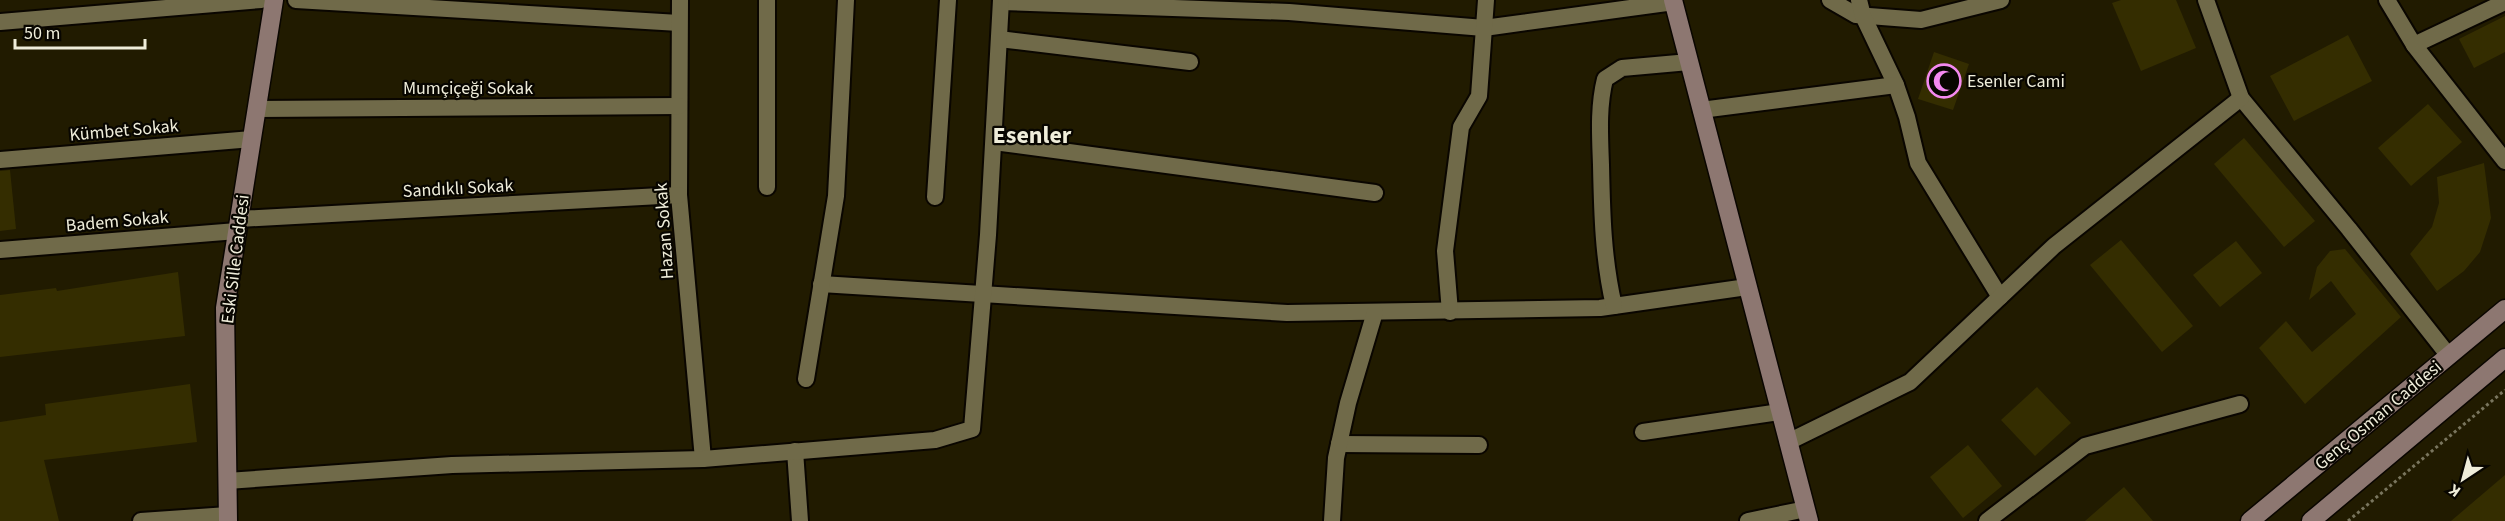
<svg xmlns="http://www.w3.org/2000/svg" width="2505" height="521" font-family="'Source Sans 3',sans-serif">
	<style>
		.building { fill: #342d00 }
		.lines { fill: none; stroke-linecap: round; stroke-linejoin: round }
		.street-casing { stroke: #0a0600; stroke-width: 20 }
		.secondary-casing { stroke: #0a0600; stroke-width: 21 }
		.path { stroke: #79755d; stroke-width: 3; stroke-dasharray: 3 3; stroke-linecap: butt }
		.street { stroke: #706a49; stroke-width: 16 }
		.secondary { stroke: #8d7771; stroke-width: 18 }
		.labels { text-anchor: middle; stroke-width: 4.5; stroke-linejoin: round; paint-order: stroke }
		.poi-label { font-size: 18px; fill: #efedda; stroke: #080600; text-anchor: start }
		.street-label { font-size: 18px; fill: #efedda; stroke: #080600 }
		.district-label { font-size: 24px; font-weight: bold; fill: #efedda; stroke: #080600 }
	</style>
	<rect width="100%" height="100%" fill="#211b00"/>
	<g class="building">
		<path d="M2121,0H2176L2196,48L2141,71L2112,3Z"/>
		<path d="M2505,16V52L2474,68L2459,39Z"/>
		<path d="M2348,35L2372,81L2294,121L2270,76Z"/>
		<path d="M1934,52L1969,64L1953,110L1918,99Z"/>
		<path d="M2428,104L2462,142L2411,186L2378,148Z"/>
		<path d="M2244,138L2315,221L2284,247L2214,164Z"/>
		<path d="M2484,163L2491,218L2480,252L2464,271L2437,291L2410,254L2432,227L2439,203L2437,177Z"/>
		<path d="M10,170L16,229L0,231V171Z"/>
		<path d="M2121,240L2193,326L2162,352L2090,265Z"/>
		<path d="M2236,241L2262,273L2220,307L2193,275Z"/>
		<path d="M2345,249L2401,317L2305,404L2259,348L2286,321L2312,352L2356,314L2331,281L2309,300L2317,267L2330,251Z"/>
		<path d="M178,272L185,336L0,357V295L56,288L57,291Z"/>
		<path d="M190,384L197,442L44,460L59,521H0V422L46,415L45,404Z"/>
		<path d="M2037,387L2071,423L2035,456L2001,420Z"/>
		<path d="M1968,445L2002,486L1963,518L1930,477Z"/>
		<path d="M2505,475V521H2451Z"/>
		<path d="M2124,487L2153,521H2085Z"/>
	</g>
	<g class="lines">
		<defs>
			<g id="street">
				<path d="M296,0L679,23"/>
				<path d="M680,0L679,195L703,459"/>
				<path d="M1830,0L1856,15L1921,20L2001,0"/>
				<path d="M1859,0L1863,16L1896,85L1907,117L1918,163L2000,297"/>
				<path d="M2206,0L2241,98L2349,229L2449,356"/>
				<path d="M2387,0L2414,45L2505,161"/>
				<path d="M1001,2L1289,12L1484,28L1674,2"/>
				<path d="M0,22L261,0"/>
				<path d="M999,39L1190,62"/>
				<path d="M2414,45L2505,2"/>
				<path d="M257,109L679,106"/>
				<path d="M1701,110L1896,85"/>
				<path d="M994,142L1375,193"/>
				<path d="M0,160L252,139"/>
				<path d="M767,187V0"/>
				<path d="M935,197L948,0"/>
				<path d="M239,219L679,195"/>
				<path d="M0,250L237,231"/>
				<path d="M821,284L1287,313L1600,308L1747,287"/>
				<path d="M1614,306C1603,259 1602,213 1601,165C1600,136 1598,107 1605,79L1622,68L1689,62"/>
				<path d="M1450,312L1445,251L1461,127L1479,96L1486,0"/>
				<path d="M806,379L836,196L846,0"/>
				<path d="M1643,432L1780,412"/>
				<path d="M1788,442L1910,382L2054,246L2241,98"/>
				<path d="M1339,444L1479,445"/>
				<path d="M795,451L800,521"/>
				<path d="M227,481L452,465L703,459L935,440L972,429L988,235L1001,0"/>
				<path d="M141,521L228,515"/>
				<path d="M1332,521L1336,458L1348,403L1375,312"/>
				<path d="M1748,521L1806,509"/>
				<path d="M1987,521L2085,446L2240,404"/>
			</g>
			<g id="secondary">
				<path d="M1673,0L1809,521"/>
				<path d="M228,521L225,308L274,0"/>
				<path d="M2250,521L2505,309"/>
				<path d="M2311,521L2505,358"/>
			</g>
		</defs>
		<use href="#street" class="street-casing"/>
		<use href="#secondary" class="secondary-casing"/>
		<path class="path" d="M2348,521L2505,390"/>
		<use href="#street" class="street"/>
		<use href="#secondary" class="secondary"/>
	</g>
	<defs>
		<symbol id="mosque-ring" viewBox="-11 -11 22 22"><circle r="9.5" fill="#080600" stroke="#f489f0" stroke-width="1.5"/><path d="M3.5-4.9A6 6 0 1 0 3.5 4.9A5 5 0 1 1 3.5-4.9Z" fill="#f489f0"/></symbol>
	</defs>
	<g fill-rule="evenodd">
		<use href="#mosque-ring" x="1925" y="62" width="38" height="38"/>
	</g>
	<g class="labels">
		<g class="poi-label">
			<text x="1967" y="87">Esenler Cami</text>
		</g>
		<g class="street-label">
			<text x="468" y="94">Mumçiçeği Sokak</text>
			<text transform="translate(124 130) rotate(-5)" y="6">Kümbet Sokak</text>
			<text transform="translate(458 188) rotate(-3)" y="6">Sandıklı Sokak</text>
			<text transform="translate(117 221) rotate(-5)" y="6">Badem Sokak</text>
			<text transform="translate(664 231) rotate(-94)" y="6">Hazan Sokak</text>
			<text transform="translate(235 259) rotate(-83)" y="6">Eski Sille Caddesi</text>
			<text transform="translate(2378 415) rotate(-40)" y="6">Genç Osman Caddesi</text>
		</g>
		<g class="district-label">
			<text x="1032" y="143">Esenler</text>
		</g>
	</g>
	<g transform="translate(2463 479) rotate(216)" stroke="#080600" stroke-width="4.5" paint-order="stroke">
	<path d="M0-4.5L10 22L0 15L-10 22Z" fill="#efedda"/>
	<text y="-9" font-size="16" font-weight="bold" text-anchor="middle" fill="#efedda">K</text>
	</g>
	<path d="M15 39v9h130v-9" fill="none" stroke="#efedda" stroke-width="3"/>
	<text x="24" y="39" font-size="18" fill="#efedda" stroke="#080600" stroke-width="4.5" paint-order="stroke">50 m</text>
</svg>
